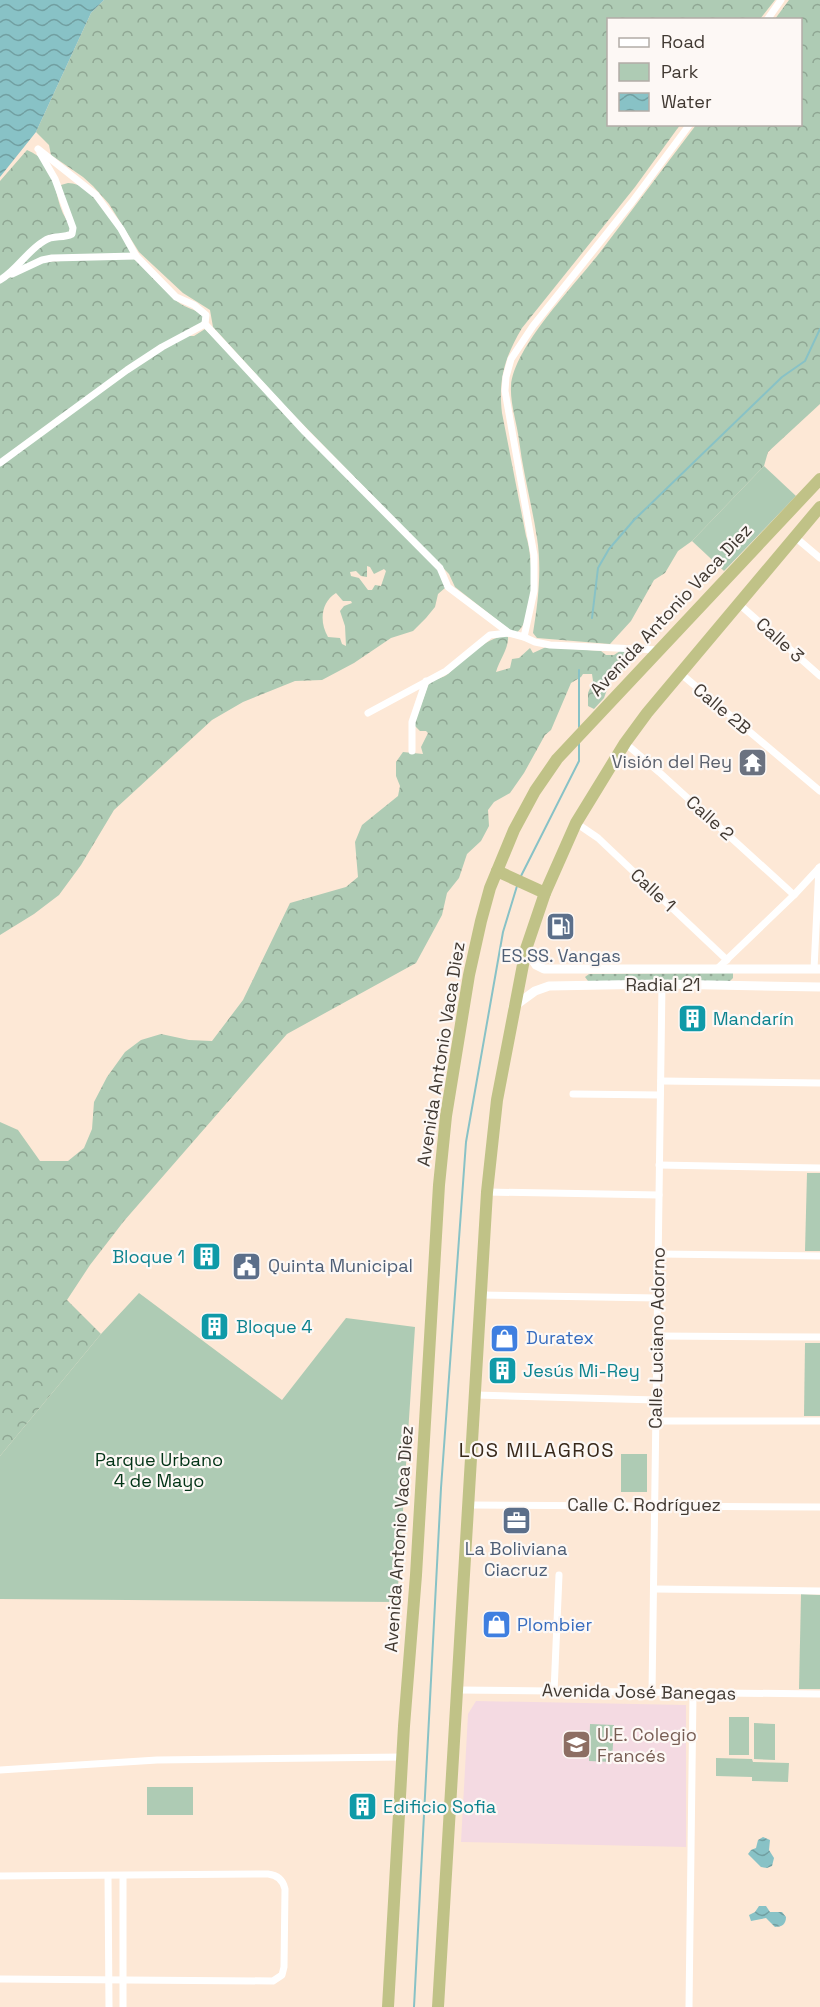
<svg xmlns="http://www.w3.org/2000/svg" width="820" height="2007" font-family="'Space Grotesk',sans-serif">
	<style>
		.education { fill: #f4dae2 }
		.grass { fill: url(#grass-dots) }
		.forest { fill: url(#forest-crowns); fill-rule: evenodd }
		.green { fill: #aecbb4 }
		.water { fill: url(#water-waves) }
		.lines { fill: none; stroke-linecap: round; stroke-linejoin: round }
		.stream { stroke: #88c2c6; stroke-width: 2 }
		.minor { stroke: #fff; stroke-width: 7 }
		.tertiary { stroke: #fff; stroke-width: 9 }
		.trunk { stroke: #c0c287; stroke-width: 12 }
		.labels { text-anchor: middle; stroke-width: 4.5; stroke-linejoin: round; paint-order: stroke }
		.street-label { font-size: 18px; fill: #413932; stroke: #fdf8f5 }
		.worship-label { font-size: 18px; fill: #5b616d; stroke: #fdf8f5; text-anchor: end }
		.service-label { font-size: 18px; fill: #4e5e75; stroke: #fdf8f5 }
		.culture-label { font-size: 18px; fill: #0d838f; stroke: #fdf8f5; text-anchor: start }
		.shop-label { font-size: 18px; fill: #366cbe; stroke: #fdf8f5; text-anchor: start }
		.park-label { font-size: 18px; fill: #023316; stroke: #fdf8f5 }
		.education-label { font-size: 18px; fill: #785e54; stroke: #fdf8f5; text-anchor: start }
		.neighbourhood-label { font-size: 20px; letter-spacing: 1.5px; fill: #39291b; stroke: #fdf8f5 }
	</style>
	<defs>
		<pattern id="grass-dots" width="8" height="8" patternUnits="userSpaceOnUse" patternTransform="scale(1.5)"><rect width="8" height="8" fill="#aecbb4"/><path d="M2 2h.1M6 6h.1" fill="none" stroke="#8fa693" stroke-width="1.8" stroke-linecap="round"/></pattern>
		<pattern id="forest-crowns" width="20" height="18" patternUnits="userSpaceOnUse" patternTransform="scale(1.5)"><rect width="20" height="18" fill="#aecbb4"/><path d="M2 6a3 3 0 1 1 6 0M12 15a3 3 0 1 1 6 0" fill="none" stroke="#8fa693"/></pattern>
		<pattern id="water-waves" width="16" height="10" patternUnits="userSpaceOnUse" patternTransform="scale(1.5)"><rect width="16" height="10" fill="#88c2c6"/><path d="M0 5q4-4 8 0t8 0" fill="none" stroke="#719fa1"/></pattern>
	</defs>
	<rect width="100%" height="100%" fill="#fde8d6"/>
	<path class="education" d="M476,1701L686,1705V1847L461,1842L468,1714Z"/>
	<path class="grass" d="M733,973V978L729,982L588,981L585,977L589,974Z"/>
	<g class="forest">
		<path d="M104,0H775L760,19L608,20V124L680,125L635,187L522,328C505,357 498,379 502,413L526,536C533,555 536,620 516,633L510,630L455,587L449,574L286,407L213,327L210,310L183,293L139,252L109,204L93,186L83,177L51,155L49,145L36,132L91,13Z"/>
		<path d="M789,0H820V404L768,452L764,466L692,541L678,551L665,573L654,580L631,621L610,644L537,638L533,633C538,602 542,570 537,538C532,505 523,473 519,440C517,423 510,404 511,386C514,346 576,284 601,251C633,209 664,167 696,125L800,124V20L775,19Z"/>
		<path d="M27,150C57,163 52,185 62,211C64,217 69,222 72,228L70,233L53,235L0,279V181Z"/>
		<path d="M68,183C94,184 108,214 120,233C124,240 129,247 131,254L50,257L15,269L44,242L73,236L61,185Z"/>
		<path d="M132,257C148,271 161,288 178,302C185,308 196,309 203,316L201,325L162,344L0,460V282L43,262Z"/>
		<path d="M205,329L438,569L445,588L438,594L435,607L426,618L413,631L391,638L354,663L322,680L295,681L243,702L212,720L114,810L81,865L59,895L34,914L0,935V466L130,371L184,336H194ZM367,566L370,567L374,574L384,569L386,571L381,586L375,585L372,590H368L359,578L351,576L350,572L356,571L361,576L367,577ZM336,593L343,601H351L352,603L344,606L340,611L345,626L346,646L342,644L340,638L328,637C319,622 321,602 336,593Z"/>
		<path d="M505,636L508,637C509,648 499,661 496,672L510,668L512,659L519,658L530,648L533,653L546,647L601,651L606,655H614L620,651L633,652L628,658L621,673L610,681L604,698L594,709L588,706V693L593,681L592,674H583L581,677L571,683L551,730L545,735L524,773L510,793L494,802L488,810L489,826L481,841L467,854L459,878L447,893L442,915L416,963L287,1034L124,1221L90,1265L67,1300L101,1334L0,1456V1122L18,1130L40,1161H68L84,1148L92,1129L94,1102L107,1077L125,1052L141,1040L161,1034L189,1040L212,1041L243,1000L290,903L346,887L358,877L355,842L362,825L398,796L400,786L396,776V762L403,752L423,754L421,747L428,733L426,731H420L414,725L428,685C434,678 443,679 449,673C464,660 485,638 505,636Z"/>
	</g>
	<g class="green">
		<path d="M764,466L796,496L724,571L692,541Z"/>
		<path d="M807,1173H820V1251H805Z"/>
		<path d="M139,1293L282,1400L346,1318L415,1327L397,1602L0,1599V1456L101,1334Z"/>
		<path d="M805,1343H820V1416H804Z"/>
		<rect x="621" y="1454" width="26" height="38"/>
		<path d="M801,1594L820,1595V1689H799Z"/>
		<rect x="729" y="1717" width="20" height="38"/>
		<path d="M754,1723L775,1724V1760L754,1759Z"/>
		<path d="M590,1724L614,1725L612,1762L589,1761Z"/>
		<path d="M716,1758L752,1759L753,1762L789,1763L788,1782L752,1781V1777L716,1776Z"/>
		<rect x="147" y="1787" width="46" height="28"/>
	</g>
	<g class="water">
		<path d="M0,0H104L91,13L36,132L0,177Z"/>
		<path d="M763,1837L770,1840L769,1850L774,1858L772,1866L767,1868L761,1867L748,1854L751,1850L756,1848L758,1840Z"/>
		<path d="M759,1906H766L770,1912H782L786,1917C786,1924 782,1927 775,1927L766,1918L751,1921L749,1915L755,1912Z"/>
	</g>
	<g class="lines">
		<g class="stream">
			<path d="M592,618L598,568L609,549L634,520L782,377L805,361L820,329"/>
			<path d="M579,727V670"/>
			<path d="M520,878L579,761V742"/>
			<path d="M414,2007L441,1488L466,1142L503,932L517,886"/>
		</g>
		<g class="minor">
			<path d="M767,20L781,0"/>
			<path d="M38,149L96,195L121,229L136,256L176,297L194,305L206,315L205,324L305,432L440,568L448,587L509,633"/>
			<path d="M12,274L42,260L52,258L136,256"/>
			<path d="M0,280C17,270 27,251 44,241C53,234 62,239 72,234L73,228L55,179L40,153"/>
			<path d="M0,463L127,370L162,347L205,324"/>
			<path d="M795,537L820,558"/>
			<path d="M739,604L820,676"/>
			<path d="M524,637L535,642L550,645L659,650"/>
			<path d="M680,673L820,791"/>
			<path d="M368,713L446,671L490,635L509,633L524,637L534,591V555L505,391L506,377L511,359L533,326L632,202L690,124"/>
			<path d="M625,743L659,772L794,895"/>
			<path d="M412,751V722L426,681"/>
			<path d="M576,823L598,838L727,960"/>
			<path d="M718,968L794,895L820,867"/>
			<path d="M814,969L819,868"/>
			<path d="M661,1081L820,1083"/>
			<path d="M573,1094L660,1095"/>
			<path d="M659,1165L820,1168"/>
			<path d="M487,1192L659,1195"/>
			<path d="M658,1254L820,1256"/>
			<path d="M481,1295L658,1298"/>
			<path d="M657,1336L820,1337"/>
			<path d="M476,1395L656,1400"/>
			<path d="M656,1421H820"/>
			<path d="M469,1505L820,1507"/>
			<path d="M654,1589L820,1591"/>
			<path d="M458,1690L820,1694"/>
			<path d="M554,1692L559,1575"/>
			<path d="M652,1693L662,984"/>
			<path d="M0,1770L157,1760L403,1757"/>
			<path d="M0,1876L268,1874C278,1875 283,1880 285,1889L284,1967L282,1975L273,1981L0,1979"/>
			<path d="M108,1876L109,2007"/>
			<path d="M123,1876V2007"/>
			<path d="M689,2007L693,1693"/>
		</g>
		<g class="tertiary">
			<path d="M526,950L536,965L544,969H820"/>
			<path d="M513,1007L535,991L549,986L662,984L820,987"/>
		</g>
		<g class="trunk">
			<path d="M497,871L545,893"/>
			<path d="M388,2007L404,1726L416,1575L439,1185L446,1116L469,975L481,921L490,888L514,830L535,791L557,759L820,479"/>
			<path d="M438,2007L487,1192L497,1100L526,949L545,893L576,823L625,743L647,713L820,507"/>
		</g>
	</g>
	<defs>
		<symbol id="temple-square" viewBox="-11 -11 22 22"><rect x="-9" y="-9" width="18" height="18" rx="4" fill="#6b7280" stroke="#fdf8f5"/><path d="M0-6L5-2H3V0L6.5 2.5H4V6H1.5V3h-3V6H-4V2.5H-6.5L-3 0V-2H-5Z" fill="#fff"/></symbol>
		<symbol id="fuel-square" viewBox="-11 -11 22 22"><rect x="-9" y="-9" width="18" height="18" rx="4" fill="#5c6f8a" stroke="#fdf8f5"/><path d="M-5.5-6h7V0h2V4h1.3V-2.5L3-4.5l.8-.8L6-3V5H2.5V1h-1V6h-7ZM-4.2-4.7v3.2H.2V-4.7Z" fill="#fff"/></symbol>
		<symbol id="building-square" viewBox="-11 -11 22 22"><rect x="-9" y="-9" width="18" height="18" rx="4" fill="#0f9aa8" stroke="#fdf8f5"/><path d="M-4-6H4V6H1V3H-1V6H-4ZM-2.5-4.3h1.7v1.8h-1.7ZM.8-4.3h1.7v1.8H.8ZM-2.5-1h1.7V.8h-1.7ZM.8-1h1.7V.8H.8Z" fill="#fff"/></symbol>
		<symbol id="civic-square" viewBox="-11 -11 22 22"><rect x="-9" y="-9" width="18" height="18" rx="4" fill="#5c6f8a" stroke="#fdf8f5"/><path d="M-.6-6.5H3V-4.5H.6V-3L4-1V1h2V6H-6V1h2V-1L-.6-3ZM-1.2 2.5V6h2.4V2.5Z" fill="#fff"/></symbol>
		<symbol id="shop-square" viewBox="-11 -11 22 22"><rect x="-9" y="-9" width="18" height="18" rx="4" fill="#3f7fe0" stroke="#fdf8f5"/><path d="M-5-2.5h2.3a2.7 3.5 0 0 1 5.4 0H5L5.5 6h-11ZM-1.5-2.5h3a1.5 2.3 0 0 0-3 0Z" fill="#fff"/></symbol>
		<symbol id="office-square" viewBox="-11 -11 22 22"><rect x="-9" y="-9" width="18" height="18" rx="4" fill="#5c6f8a" stroke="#fdf8f5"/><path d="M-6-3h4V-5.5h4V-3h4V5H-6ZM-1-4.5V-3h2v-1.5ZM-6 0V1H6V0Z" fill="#fff"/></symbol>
		<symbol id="school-square" viewBox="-11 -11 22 22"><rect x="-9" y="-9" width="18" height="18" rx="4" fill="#8d6e63" stroke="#fdf8f5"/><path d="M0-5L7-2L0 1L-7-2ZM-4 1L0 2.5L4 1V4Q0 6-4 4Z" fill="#fff"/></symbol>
	</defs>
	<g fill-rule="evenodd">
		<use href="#temple-square" x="736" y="746" width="33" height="33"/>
		<use href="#fuel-square" x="544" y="910" width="33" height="33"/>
		<use href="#building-square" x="676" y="1002" width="33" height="33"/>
		<use href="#building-square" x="190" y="1240" width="33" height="33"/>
		<use href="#civic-square" x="230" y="1250" width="33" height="33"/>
		<use href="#building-square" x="198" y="1310" width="33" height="33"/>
		<use href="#shop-square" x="488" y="1322" width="33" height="33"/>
		<use href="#building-square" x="486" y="1354" width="33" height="33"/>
		<use href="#office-square" x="500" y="1504" width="33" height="33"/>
		<use href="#shop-square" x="480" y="1608" width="33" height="33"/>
		<use href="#school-square" x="560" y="1728" width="33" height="33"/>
		<use href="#building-square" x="346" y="1790" width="33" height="33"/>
	</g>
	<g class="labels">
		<g class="street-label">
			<text transform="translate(671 610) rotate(-47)" y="6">Avenida Antonio Vaca Diez</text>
			<text transform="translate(780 640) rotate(42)" y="6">Calle 3</text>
			<text transform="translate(722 709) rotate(40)" y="6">Calle 2B</text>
			<text transform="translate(710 818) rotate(42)" y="6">Calle 2</text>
			<text transform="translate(653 890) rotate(43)" y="6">Calle 1</text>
			<text x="663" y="991">Radial 21</text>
			<text transform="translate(441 1054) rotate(-81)" y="6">Avenida Antonio Vaca Diez</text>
			<text transform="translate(657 1338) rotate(-89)" y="6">Calle Luciano Adorno</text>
			<text x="644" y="1511">Calle C. Rodríguez</text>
			<text transform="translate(399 1539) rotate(-86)" y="6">Avenida Antonio Vaca Diez</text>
			<text transform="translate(639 1692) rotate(1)" y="6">Avenida José Banegas</text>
		</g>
		<g class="worship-label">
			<text x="732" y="768">Visión del Rey</text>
		</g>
		<g class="service-label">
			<text x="561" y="962">ES.SS. Vangas</text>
			<text x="268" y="1272" text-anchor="start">Quinta Municipal</text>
			<text x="516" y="1555">La Boliviana<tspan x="516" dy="21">Ciacruz</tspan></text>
		</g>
		<g class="culture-label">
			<text x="713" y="1025">Mandarín</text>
			<text x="185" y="1263" text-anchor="end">Bloque 1</text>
			<text x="236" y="1333">Bloque 4</text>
			<text x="523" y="1377">Jesús Mi-Rey</text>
			<text x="383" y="1813">Edificio Sofia</text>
		</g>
		<g class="shop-label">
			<text x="526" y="1344">Duratex</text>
			<text x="517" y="1631">Plombier</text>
		</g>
		<g class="park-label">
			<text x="159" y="1466">Parque Urbano<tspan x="159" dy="21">4 de Mayo</tspan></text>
		</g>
		<g class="education-label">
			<text x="597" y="1741">U.E. Colegio<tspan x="597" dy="21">Francés</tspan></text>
		</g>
		<g class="neighbourhood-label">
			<text x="537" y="1457">LOS MILAGROS</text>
		</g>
	</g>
	<rect x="607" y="18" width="195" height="108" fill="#fdf8f5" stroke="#b2aca7" stroke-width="1.5"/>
	<rect x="619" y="38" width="30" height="9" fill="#ffffff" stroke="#b2aca7" stroke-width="1.5"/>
	<text x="661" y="48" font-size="18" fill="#413932">Road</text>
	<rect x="619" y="63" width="30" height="18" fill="#aecbb4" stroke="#b2aca7" stroke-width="1.5"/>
	<text x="661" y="78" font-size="18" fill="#413932">Park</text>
	<rect x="619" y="93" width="30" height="18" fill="url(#water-waves)" stroke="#b2aca7" stroke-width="1.5"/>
	<text x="661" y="108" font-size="18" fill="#413932">Water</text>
</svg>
